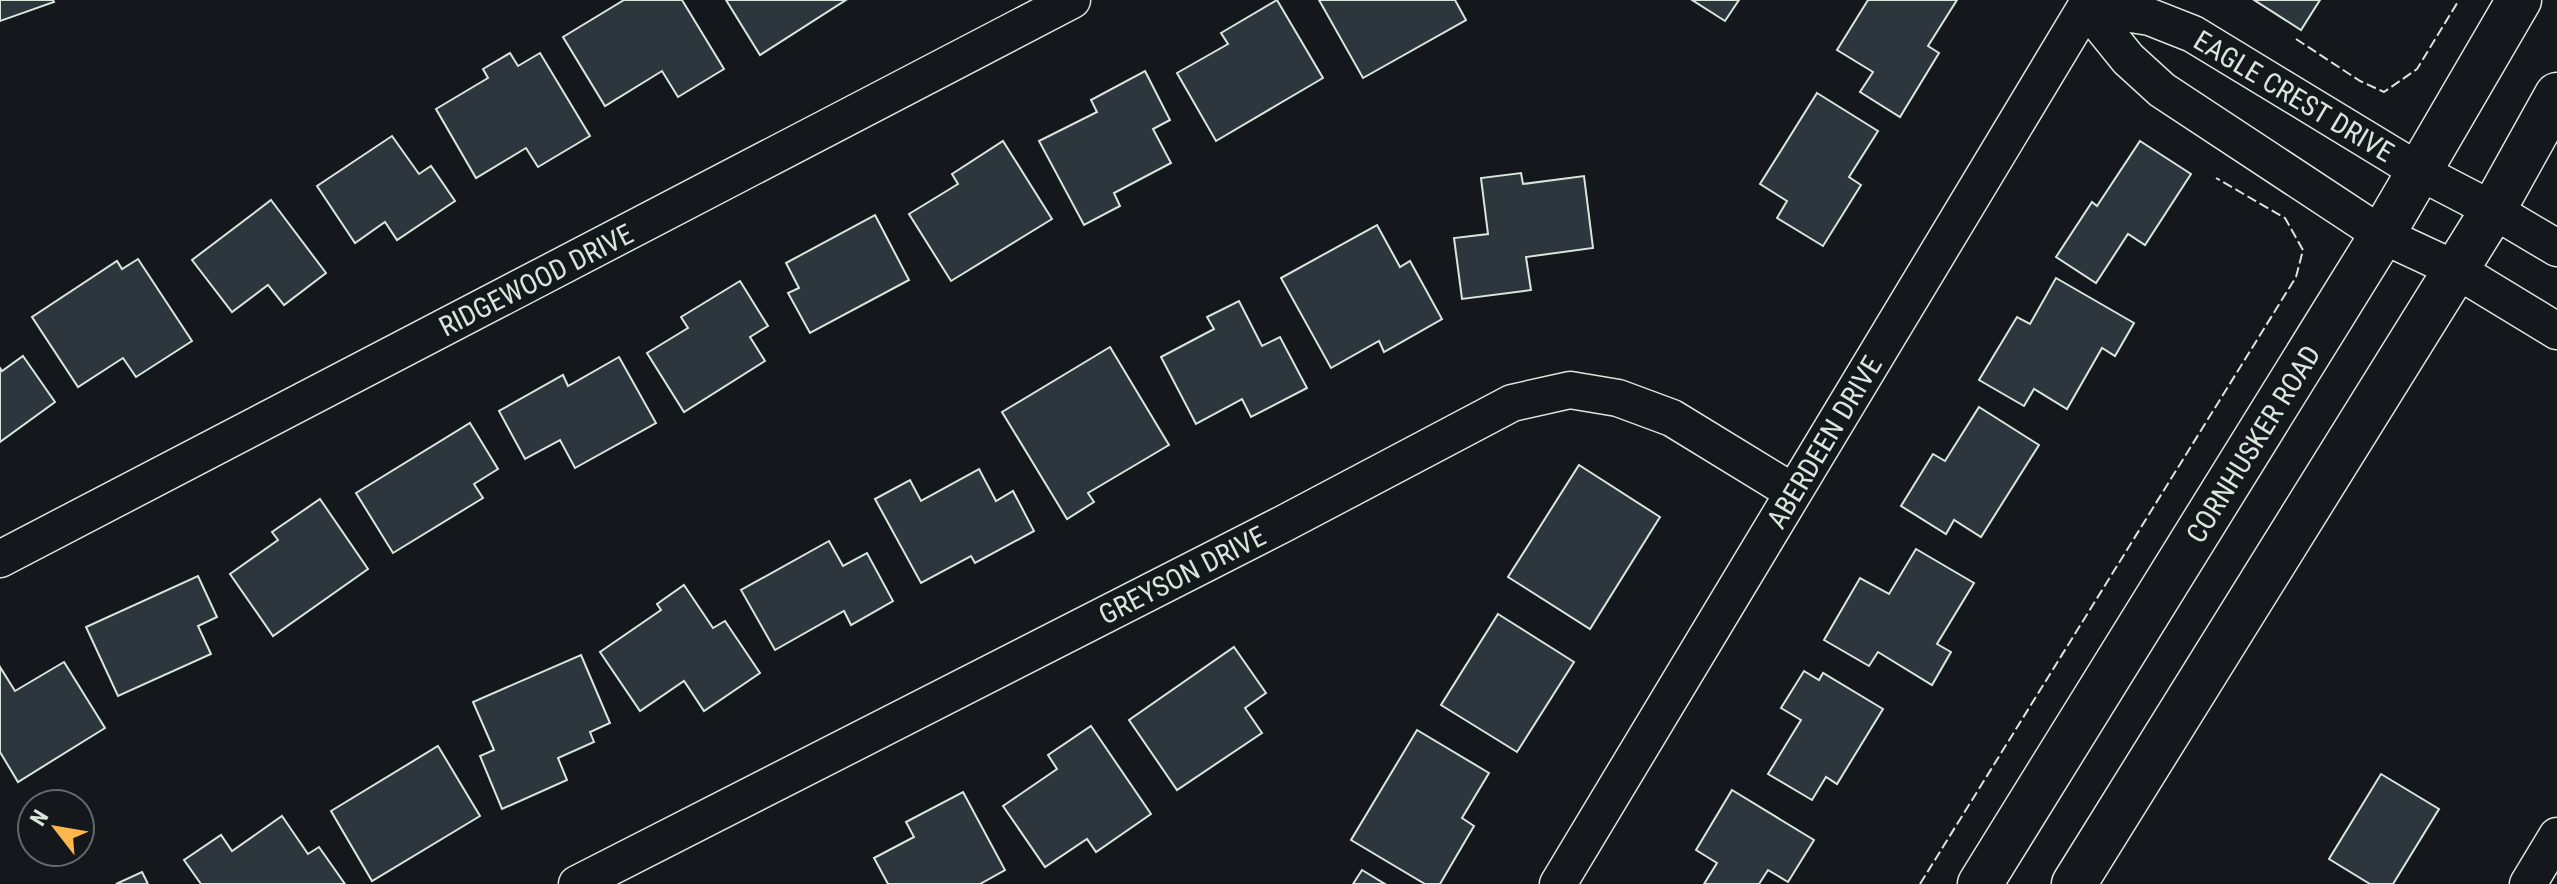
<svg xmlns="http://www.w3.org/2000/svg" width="2557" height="884" font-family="'Roboto Condensed',sans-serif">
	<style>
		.building { fill: #2c363c; stroke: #d8e6dc; stroke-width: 2 }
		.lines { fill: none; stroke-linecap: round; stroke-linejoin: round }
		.minor-casing { stroke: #d8e6dc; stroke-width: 39 }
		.primary-casing { stroke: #d8e6dc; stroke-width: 47 }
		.minor { stroke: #14181c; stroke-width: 36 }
		.primary { stroke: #14181c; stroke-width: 44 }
		.fence { stroke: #d8e6dc; stroke-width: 2; stroke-dasharray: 10 4; stroke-linecap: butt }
		.labels { text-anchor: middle; stroke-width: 6; stroke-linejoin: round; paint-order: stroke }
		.street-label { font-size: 28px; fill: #d8e6dc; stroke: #14181c }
	</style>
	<rect width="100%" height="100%" fill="#14181c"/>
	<g class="building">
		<path d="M0,0H53L54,2L0,21Z"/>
		<path d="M624,0H682L724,69L678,97L662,71L605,106L563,37Z"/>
		<path d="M726,0H846L760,55Z"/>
		<path d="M1277,0L1323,78L1216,141L1177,73L1228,44L1221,33Z"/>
		<path d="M1319,0H1455L1466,20L1363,78Z"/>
		<path d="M1692,0H1739L1725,21Z"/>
		<path d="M1868,0H1957L1928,46L1939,53L1900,117L1860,92L1873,72L1837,50Z"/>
		<path d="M2254,0H2320L2301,30Z"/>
		<path d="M510,53L518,66L540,53L590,136L538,167L526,148L476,178L436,109L488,78L483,69Z"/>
		<path d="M1145,71L1170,120L1153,129L1171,163L1114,193L1120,206L1084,225L1039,141L1097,112L1091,100Z"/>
		<path d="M1817,93L1878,131L1849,177L1861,185L1823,246L1777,218L1787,201L1760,184Z"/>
		<path d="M392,136L419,174L431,166L455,201L397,240L385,222L355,243L317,186Z"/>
		<path d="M1003,141L1052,219L951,281L909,214L958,184L952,174Z"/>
		<path d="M2140,141L2191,174L2145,245L2128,234L2096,283L2056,257L2092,202L2097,206Z"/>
		<path d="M1521,173L1523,184L1584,176L1593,248L1526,257L1531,290L1462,299L1454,238L1488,234L1481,178Z"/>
		<path d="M271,200L326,273L284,305L268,285L232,312L192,260Z"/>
		<path d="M875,215L909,280L810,333L788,293L799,288L786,263Z"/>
		<path d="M1377,225L1400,267L1410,261L1442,319L1384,352L1379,341L1331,368L1281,278Z"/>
		<path d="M138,259L192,341L136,377L123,358L78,387L32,317L117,261L122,269Z"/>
		<path d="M2056,278L2134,323L2115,356L2102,348L2067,409L2034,389L2024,406L1979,380L2017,317L2030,324Z"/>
		<path d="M740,281L768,326L750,337L765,361L684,412L647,353L688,328L681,317Z"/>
		<path d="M1239,301L1262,346L1280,337L1307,388L1251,417L1242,399L1196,424L1161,357L1214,329L1207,317Z"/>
		<path d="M1110,347L1169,445L1088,493L1094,502L1067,519L1002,412Z"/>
		<path d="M23,356L55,402L0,442V368L2,371Z"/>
		<path d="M619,357L656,423L575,468L560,440L525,459L499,411L563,375L568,386Z"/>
		<path d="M1979,407L2039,445L1981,537L1954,520L1946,534L1901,506L1933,454L1945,461Z"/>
		<path d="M470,423L498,469L474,484L483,498L393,553L356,493Z"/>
		<path d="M1579,465L1660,517L1590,629L1508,577Z"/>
		<path d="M979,469L996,501L1013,491L1034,531L975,563L971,556L921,583L875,499L910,480L921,501Z"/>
		<path d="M320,499L368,569L273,636L230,574L278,540L272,532Z"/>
		<path d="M829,541L843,566L867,553L893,601L851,625L844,611L775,650L741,590Z"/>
		<path d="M1916,549L1974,583L1937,644L1951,652L1932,685L1878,652L1869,666L1824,640L1860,578L1889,594Z"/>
		<path d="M198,576L217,617L198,626L211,654L118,696L86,627Z"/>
		<path d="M684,585L713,628L725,621L760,673L704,711L684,681L640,711L600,652L661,610L657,604Z"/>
		<path d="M1498,614L1574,662L1517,752L1441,705Z"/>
		<path d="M1234,647L1266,693L1245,708L1262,733L1177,790L1129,720Z"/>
		<path d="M581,655L610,723L590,732L594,742L558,758L567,780L502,809L480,756L494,750L473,702Z"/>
		<path d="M64,662L105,728L18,782L0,752V667L15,691Z"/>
		<path d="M1804,671L1819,680L1823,673L1883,709L1837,784L1826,777L1812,800L1768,774L1801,720L1781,708Z"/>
		<path d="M1091,726L1151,814L1096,852L1087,839L1045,867L1003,806L1057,769L1048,755Z"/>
		<path d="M1417,730L1489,773L1462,818L1474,826L1440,884H1425L1351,840Z"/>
		<path d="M438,746L480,816L372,881L331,811Z"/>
		<path d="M2381,774L2439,809L2393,884H2370L2329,859Z"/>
		<path d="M1732,790L1814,840L1788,882L1768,870L1759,884H1704L1717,863L1696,850Z"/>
		<path d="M963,792L1005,870L980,884H888L874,858L914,837L906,822Z"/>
		<path d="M282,816L308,854L319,847L345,884H201L184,860L221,835L232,851Z"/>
		<path d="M1362,870L1385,884H1353Z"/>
		<path d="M142,872L148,884H116Z"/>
	</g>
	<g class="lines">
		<defs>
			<g id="minor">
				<path d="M2557,248L2493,210L2420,172L2193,34L2150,17L2086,7L2128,59L2162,90L2382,235L2455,269L2557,331"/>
				<path d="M0,559L1072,0"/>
				<path d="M577,884L1283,524L1512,403L1570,390L1618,398L1672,418L1793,492"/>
				<path d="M1558,884L2090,0"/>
				<path d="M2528,884L2557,836"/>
			</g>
			<g id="primary">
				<path d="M1980,884L2382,235L2519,0"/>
				<path d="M2074,884L2493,210L2557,95"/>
			</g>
		</defs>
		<use href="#minor" class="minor-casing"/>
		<use href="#primary" class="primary-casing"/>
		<use href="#minor" class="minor"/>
		<use href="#primary" class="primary"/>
		<g class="fence">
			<path d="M2296,39L2360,81L2384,92L2417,69L2459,0"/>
			<path d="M1920,884L2296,277L2303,250L2285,218L2216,178"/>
		</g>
	</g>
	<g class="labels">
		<g class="street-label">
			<text transform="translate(2294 96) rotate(31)" y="10">EAGLE CREST DRIVE</text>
			<text transform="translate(536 280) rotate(-27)" y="10">RIDGEWOOD DRIVE</text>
			<text transform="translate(1824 442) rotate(-59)" y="10">ABERDEEN DRIVE</text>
			<text transform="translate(2253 444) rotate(-58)" y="10">CORNHUSKER ROAD</text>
			<text transform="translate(1182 575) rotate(-27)" y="10">GREYSON DRIVE</text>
		</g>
	</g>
	<g transform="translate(56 828) rotate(301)"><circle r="38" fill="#14181c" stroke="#626a69" stroke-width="2"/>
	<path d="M0-6L14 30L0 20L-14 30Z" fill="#ffb74d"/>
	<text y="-12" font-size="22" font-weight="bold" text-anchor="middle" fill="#d8e6dc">N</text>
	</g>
</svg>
